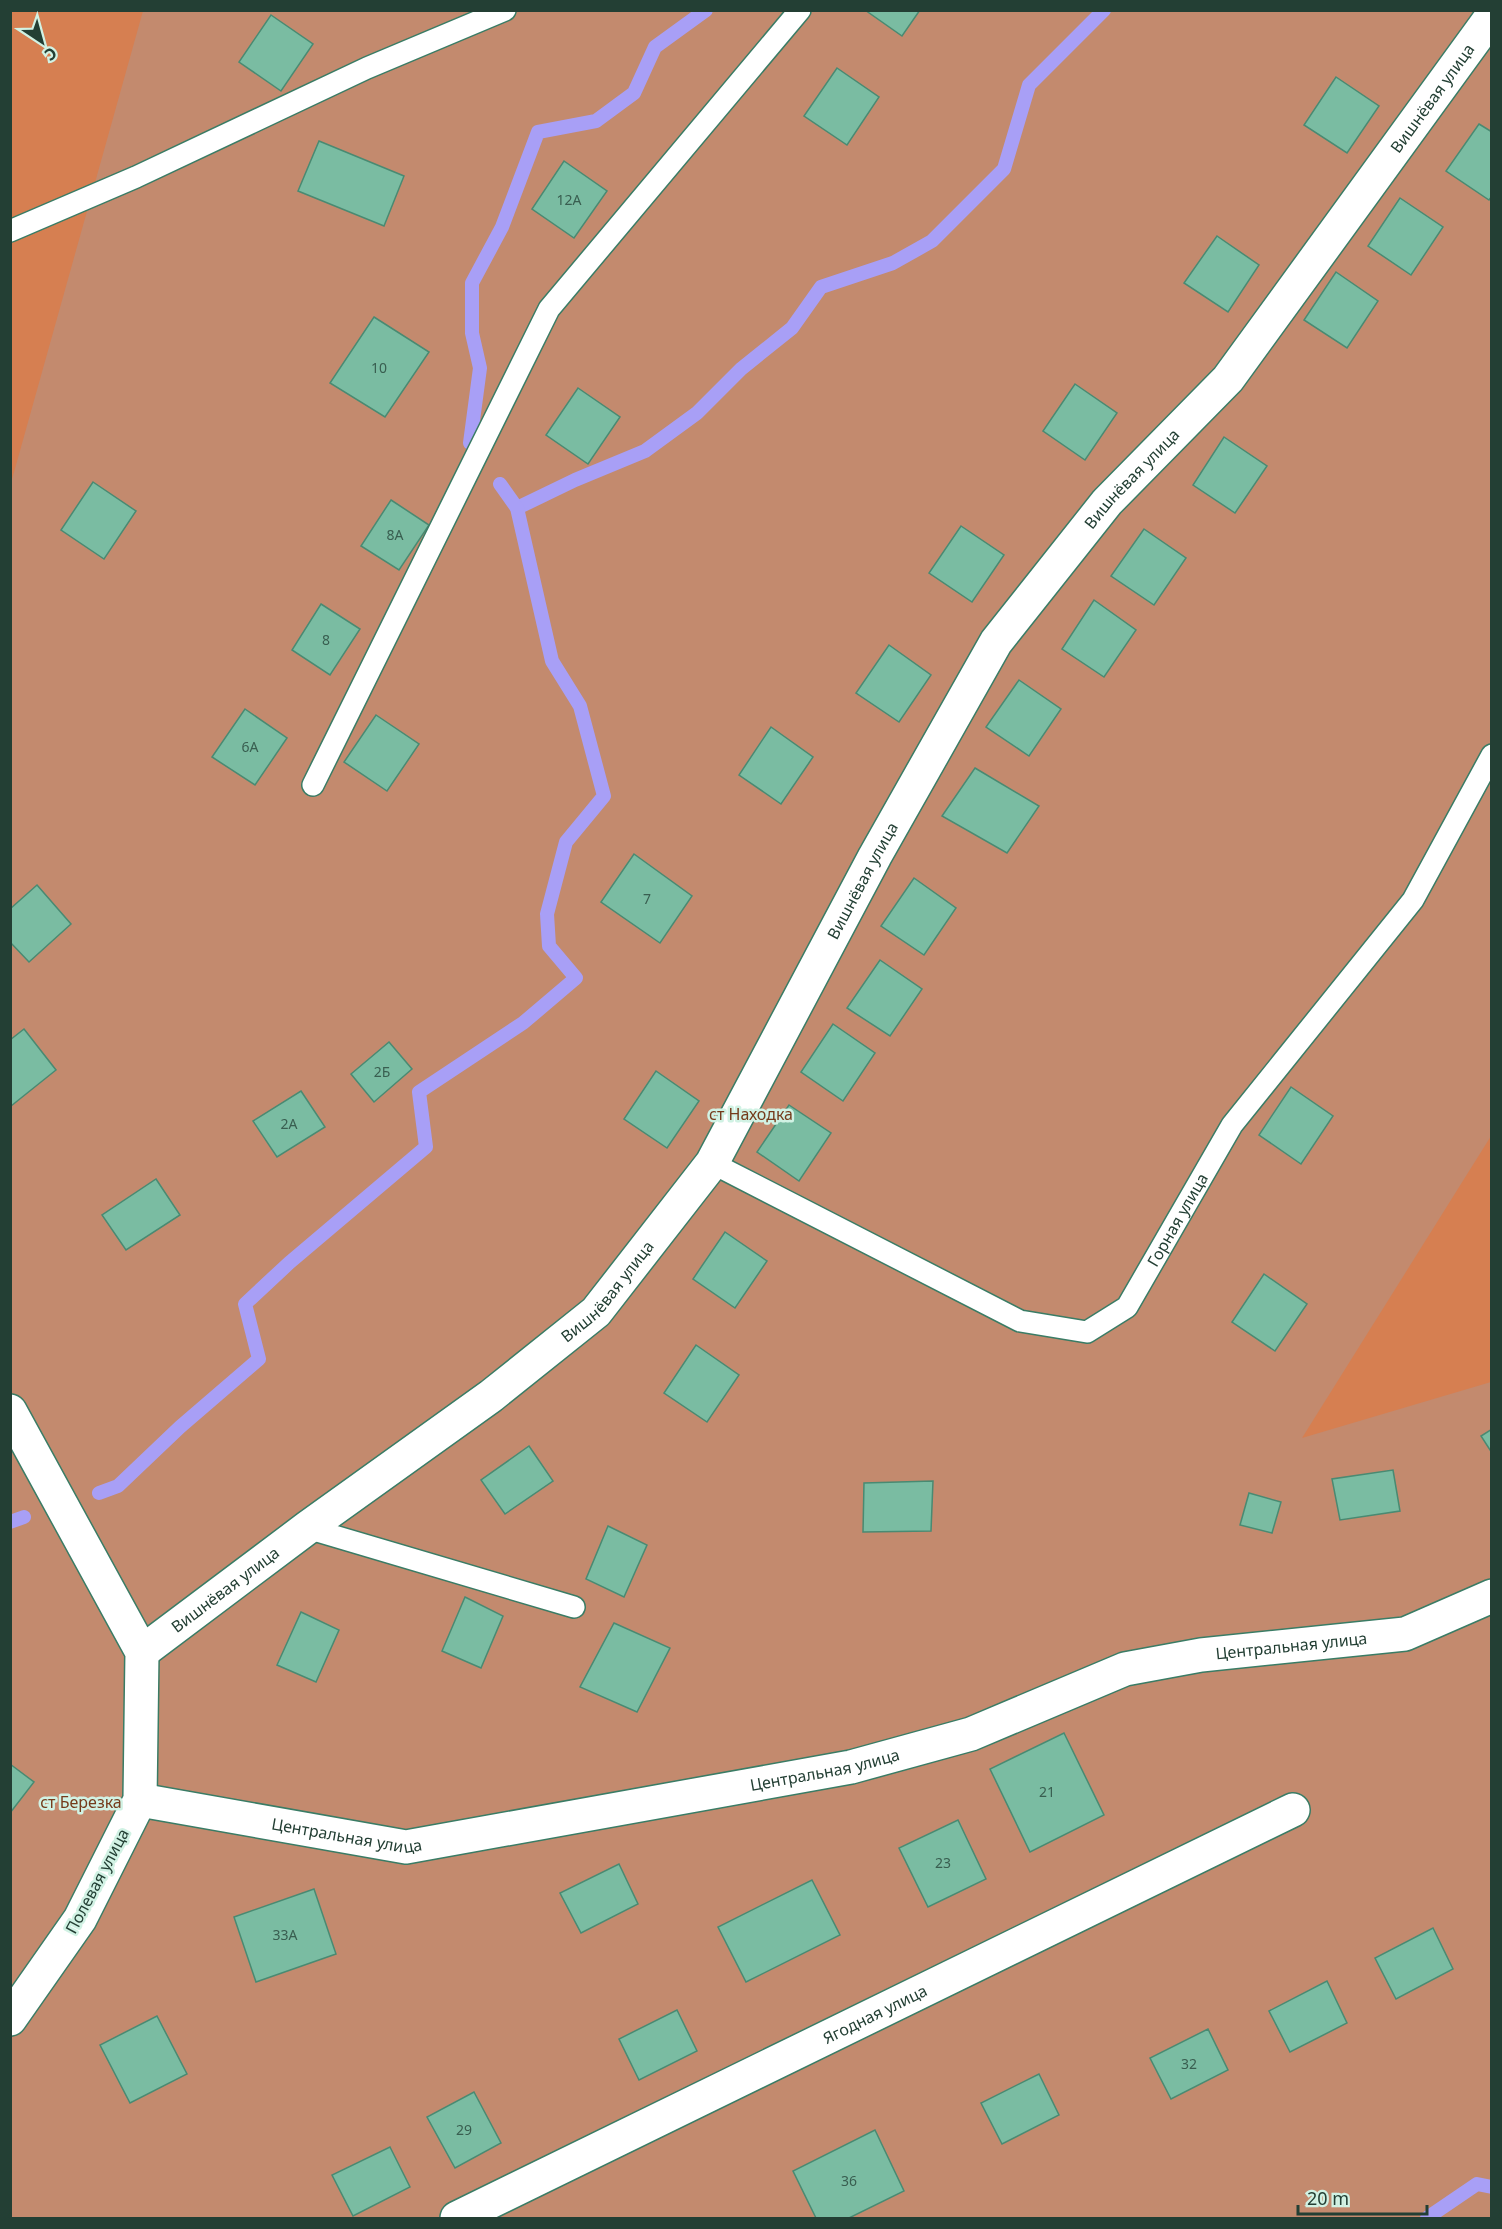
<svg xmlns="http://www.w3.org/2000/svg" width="1502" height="2229" font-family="'Noto Sans',sans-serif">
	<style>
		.green { fill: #c38a6e }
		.forest { fill: #d67f51 }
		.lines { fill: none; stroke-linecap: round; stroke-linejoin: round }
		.stream { stroke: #a89ff6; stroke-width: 14 }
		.building { fill: #7abca2; stroke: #498a72; stroke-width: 1.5 }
		.lane-casing { stroke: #3a7c65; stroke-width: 24 }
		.street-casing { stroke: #3a7c65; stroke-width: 36 }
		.lane { stroke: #fff; stroke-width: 21 }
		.street { stroke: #fff; stroke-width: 33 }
		.labels { text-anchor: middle; stroke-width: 5; stroke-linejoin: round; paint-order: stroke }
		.number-label { font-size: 14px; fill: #395e50 }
		.street-label { font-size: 16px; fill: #233f34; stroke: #d1f2e4 }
		.park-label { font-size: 16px; fill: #753b1b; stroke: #d1f2e4 }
	</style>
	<rect width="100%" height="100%" fill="#96d9be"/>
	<rect class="green" x="11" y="11" width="1480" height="2207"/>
	<g class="forest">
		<path d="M11,11H143L11,483Z"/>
		<path d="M1491,1136V1382L1302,1438Z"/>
	</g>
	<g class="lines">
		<g class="stream">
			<path d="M470,443L480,368L472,333V283L502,227L538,132L596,121L634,93L655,47L706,10"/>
			<path d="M517,508L575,480L645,451L697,413L741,369L792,328L821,287L893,263L932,241L1004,169L1029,85L1104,10"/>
			<path d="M99,1493L118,1486L180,1427L259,1359L245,1304L289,1263L426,1147L419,1092L523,1023L576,978L549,946L547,914L566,842L604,796L580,706L552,661L517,508L500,484"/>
			<path d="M10,1522L24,1517"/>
			<path d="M1427,2218L1477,2184L1492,2187"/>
		</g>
	</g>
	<g class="building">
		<path d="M865,10H920L902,36Z"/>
		<path d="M271,15L313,44L281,91L239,62Z"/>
		<path d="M837,68L879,97L847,145L804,116Z"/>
		<path d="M1336,77L1379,106L1347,153L1304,125Z"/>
		<path d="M1479,124L1492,132V196L1489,200L1446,171Z"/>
		<path d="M319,141L404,176L384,226L298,191Z"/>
		<path d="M564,161L607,191L574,238L532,209Z"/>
		<path d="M1400,198L1443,227L1411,275L1368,246Z"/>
		<path d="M1217,236L1259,265L1228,312L1184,283Z"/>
		<path d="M1336,272L1378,301L1347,348L1304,320Z"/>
		<path d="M374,317L429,352L385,417L330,383Z"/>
		<path d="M1075,384L1117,413L1085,460L1043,431Z"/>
		<path d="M578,388L620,417L588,464L546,435Z"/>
		<path d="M1224,437L1267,466L1235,513L1193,485Z"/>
		<path d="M93,482L136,511L104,559L61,530Z"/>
		<path d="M391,500L429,525L399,570L361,546Z"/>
		<path d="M961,526L1004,555L972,602L929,573Z"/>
		<path d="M1144,529L1186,558L1154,605L1111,576Z"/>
		<path d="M1094,600L1136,630L1104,677L1062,649Z"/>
		<path d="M321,604L360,629L330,675L292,650Z"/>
		<path d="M889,645L931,675L899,722L856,693Z"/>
		<path d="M1019,680L1061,709L1029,756L986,727Z"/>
		<path d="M245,709L287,738L255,785L212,757Z"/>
		<path d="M376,715L419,744L387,791L344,762Z"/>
		<path d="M771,727L813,757L781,804L739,775Z"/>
		<path d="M975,768L1039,806L1007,853L942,816Z"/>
		<path d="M634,854L692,896L660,943L601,902Z"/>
		<path d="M914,878L956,908L924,955L881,926Z"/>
		<path d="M37,885L71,924L29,962L10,942V909Z"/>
		<path d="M880,960L922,989L890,1036L847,1008Z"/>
		<path d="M833,1024L875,1053L843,1101L801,1072Z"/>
		<path d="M24,1029L56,1070L11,1106L10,1040Z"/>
		<path d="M389,1042L412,1069L374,1102L351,1074Z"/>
		<path d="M656,1071L699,1101L667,1148L624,1119Z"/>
		<path d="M1291,1087L1333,1116L1301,1164L1259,1135Z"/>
		<path d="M301,1091L325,1127L277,1157L253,1121Z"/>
		<path d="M789,1105L831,1133L799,1181L757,1152Z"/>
		<path d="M156,1179L180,1215L126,1250L102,1215Z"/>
		<path d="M725,1232L767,1261L735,1308L693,1279Z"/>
		<path d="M1264,1274L1307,1304L1275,1351L1232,1322Z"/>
		<path d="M696,1345L739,1375L707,1422L664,1393Z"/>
		<path d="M1492,1429V1453L1481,1436Z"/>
		<path d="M529,1446L553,1481L505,1514L481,1480Z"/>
		<path d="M1393,1470L1400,1511L1340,1520L1332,1479Z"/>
		<path d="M933,1481L931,1531L863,1532L864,1483Z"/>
		<path d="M1249,1493L1281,1502L1272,1533L1240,1525Z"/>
		<path d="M608,1526L647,1545L624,1597L586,1579Z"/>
		<path d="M465,1597L503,1616L481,1668L442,1651Z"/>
		<path d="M301,1612L339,1630L316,1682L277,1665Z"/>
		<path d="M614,1623L670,1648L637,1712L580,1687Z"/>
		<path d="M1064,1733L1104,1815L1030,1852L990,1769Z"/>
		<path d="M10,1764L34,1782L10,1813Z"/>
		<path d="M958,1820L986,1879L928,1907L899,1848Z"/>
		<path d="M619,1864L638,1904L581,1933L560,1893Z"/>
		<path d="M812,1880L840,1935L746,1982L718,1927Z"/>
		<path d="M314,1889L336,1954L256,1982L234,1917Z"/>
		<path d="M1433,1928L1453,1969L1396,1999L1375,1958Z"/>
		<path d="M1327,1981L1347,2023L1290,2052L1269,2011Z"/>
		<path d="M677,2010L697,2051L639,2080L619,2039Z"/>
		<path d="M157,2016L187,2074L130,2103L100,2045Z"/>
		<path d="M1208,2029L1228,2070L1171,2099L1150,2058Z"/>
		<path d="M1039,2074L1059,2115L1002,2144L981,2103Z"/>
		<path d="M474,2092L501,2143L455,2168L427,2117Z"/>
		<path d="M875,2130L904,2191L849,2218H816L793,2171Z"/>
		<path d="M390,2147L410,2187L353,2216L332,2175Z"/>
	</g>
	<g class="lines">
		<defs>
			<g id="lane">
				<path d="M10,231L136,177L367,68L505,10"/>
				<path d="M313,785L549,309L800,10"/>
				<path id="s1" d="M712,1163L1020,1321L1087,1332L1127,1307L1232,1125L1413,900L1492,755"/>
				<path d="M307,1528L574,1607"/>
			</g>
			<g id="street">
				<path d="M10,1411L142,1652L140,1800L80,1919L10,2019"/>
				<path id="s2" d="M142,1652L307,1528L491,1396L596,1312L712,1163L875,856L996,642L1107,502L1228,379L1492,16"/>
				<path id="s3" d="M140,1800L406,1847L851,1767L971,1734L1125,1669L1201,1655L1405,1634L1492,1596"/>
				<path id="s4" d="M457,2218L1293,1810"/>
			</g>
		</defs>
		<use href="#lane" class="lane-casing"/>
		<use href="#street" class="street-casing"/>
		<use href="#lane" class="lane"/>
		<use href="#street" class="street"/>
	</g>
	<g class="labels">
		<g class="number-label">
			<text x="569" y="205">12А</text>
			<text x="379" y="373">10</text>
			<text x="395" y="540">8А</text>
			<text x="326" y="645">8</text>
			<text x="250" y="752">6А</text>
			<text x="647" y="904">7</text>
			<text x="382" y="1077">2Б</text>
			<text x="289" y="1129">2А</text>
			<text x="1047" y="1797">21</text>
			<text x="943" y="1868">23</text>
			<text x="285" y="1940">33А</text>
			<text x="1189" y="2069">32</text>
			<text x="464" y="2135">29</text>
			<text x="849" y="2186">36</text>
		</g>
		<g class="street-label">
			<text dy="6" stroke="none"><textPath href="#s2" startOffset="2048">Вишнёвая улица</textPath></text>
			<text dy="6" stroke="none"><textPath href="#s2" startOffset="1562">Вишнёвая улица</textPath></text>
			<text dy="6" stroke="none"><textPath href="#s2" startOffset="1076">Вишнёвая улица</textPath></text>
			<text dy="6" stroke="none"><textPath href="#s1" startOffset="562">Горная улица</textPath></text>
			<text dy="6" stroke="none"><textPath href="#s2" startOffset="590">Вишнёвая улица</textPath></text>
			<text dy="6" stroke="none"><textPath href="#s2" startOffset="104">Вишнёвая улица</textPath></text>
			<text dy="6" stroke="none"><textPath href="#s3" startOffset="1182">Центральная улица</textPath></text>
			<text dy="6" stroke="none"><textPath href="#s3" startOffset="696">Центральная улица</textPath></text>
			<text dy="6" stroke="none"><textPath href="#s3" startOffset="210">Центральная улица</textPath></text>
			<text transform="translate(97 1881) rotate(-62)" y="6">Полевая улица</text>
			<text dy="6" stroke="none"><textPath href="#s4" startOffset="465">Ягодная улица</textPath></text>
		</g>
		<g class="park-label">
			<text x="751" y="1120">ст Находка</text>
			<text x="81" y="1808">ст Березка</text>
		</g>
	</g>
	<rect width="1502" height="2229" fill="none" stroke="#233f34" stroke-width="24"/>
	<g transform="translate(42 42) rotate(144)" stroke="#d1f2e4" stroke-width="4.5" paint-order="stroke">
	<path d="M0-4.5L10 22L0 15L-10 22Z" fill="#233f34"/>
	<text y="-9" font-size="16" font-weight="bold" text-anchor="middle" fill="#233f34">С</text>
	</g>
	<path d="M1298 2205v9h129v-9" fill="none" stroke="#233f34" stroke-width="3"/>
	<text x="1307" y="2205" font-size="18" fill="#233f34" stroke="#d1f2e4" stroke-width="4.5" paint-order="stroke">20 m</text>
</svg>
